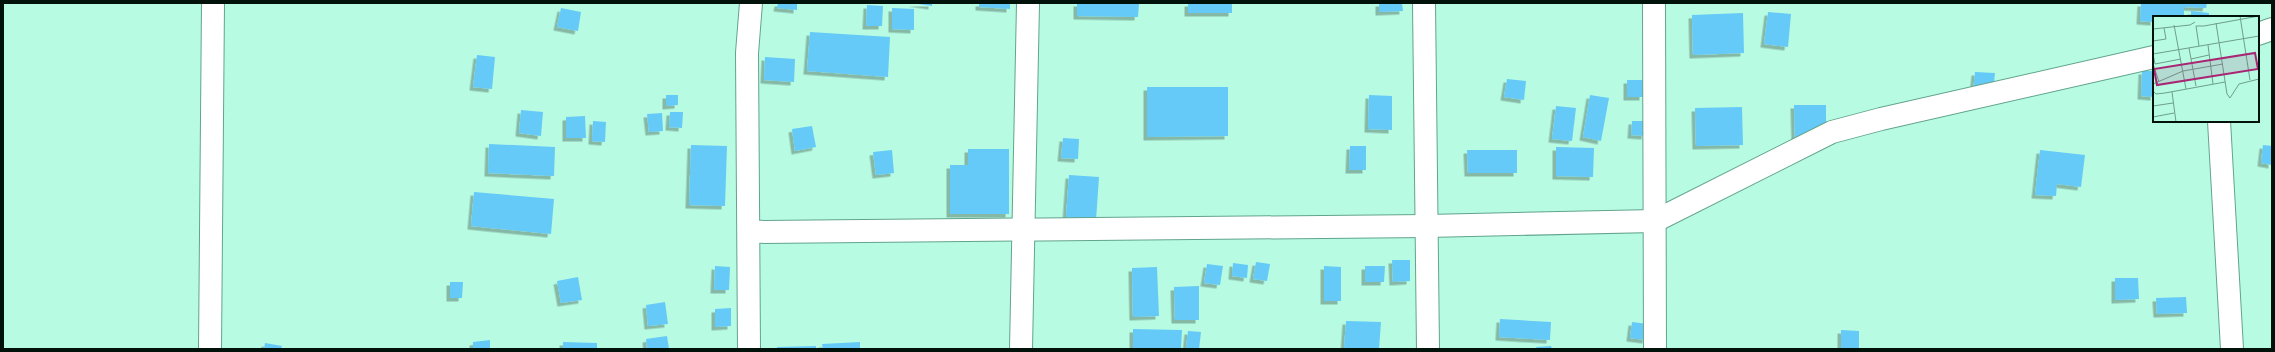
<svg xmlns="http://www.w3.org/2000/svg" width="2275" height="352" font-family="Overpass,sans-serif">
	<style>
		.building { fill: #65caf7; filter: url(#shadow) }
		.lines { fill: none; stroke-linecap: round; stroke-linejoin: round }
		.minor-casing { stroke: #62a48d; stroke-width: 24 }
		.minor { stroke: #fff; stroke-width: 22 }
		.inset-road { fill: none; stroke: #6e9e8c; stroke-width: 1 }
		.view { fill: #a82673; fill-opacity: 0.15; stroke: #a82673; stroke-width: 2 }
		.inset-edge { fill: none; stroke: #00120a; stroke-width: 2 }
	</style>
	<defs>
		<filter id="shadow"><feDropShadow dx="-3.5" dy="3.5" stdDeviation="0" flood-color="#0004"/></filter>
	</defs>
	<rect width="100%" height="100%" fill="#b7fbe2"/>
	<g class="building">
		<path d="M778,3H797V10L777,8Z"/>
		<path d="M912,3H932V6Z"/>
		<path d="M979,3H1010V9L979,7Z"/>
		<path d="M1077,3H1139L1138,17L1077,16Z"/>
		<rect x="1188" y="3" width="44" height="10"/>
		<path d="M1379,3H1402L1403,11L1379,12Z"/>
		<path d="M2141,3H2207L2206,8L2184,7V17H2154V22L2140,21Z"/>
		<path d="M867,5L883,6L882,26H866Z"/>
		<path d="M561,8L581,12L578,31L557,27Z"/>
		<path d="M892,8L914,9V30L892,29Z"/>
		<path d="M2191,11L2209,13V17H2191Z"/>
		<path d="M1768,12L1791,14L1788,47L1764,44Z"/>
		<path d="M1743,13L1744,53L1693,55L1692,15Z"/>
		<path d="M810,32L890,37L888,77L807,71Z"/>
		<path d="M477,55L495,57L492,89L473,87Z"/>
		<path d="M765,57L795,59L794,82L764,80Z"/>
		<path d="M2142,71H2154V97L2141,96Z"/>
		<path d="M1975,72L1995,73L1993,93L1973,92Z"/>
		<path d="M1507,79L1526,81L1524,100L1504,97Z"/>
		<rect x="1627" y="80" width="16" height="17"/>
		<path d="M1147,87H1228V136L1147,137Z"/>
		<path d="M666,95H678V105L666,106Z"/>
		<path d="M1369,95L1392,96V130L1368,129Z"/>
		<path d="M1590,95L1609,98L1601,141L1583,137Z"/>
		<path d="M1794,105H1826V139L1795,140Z"/>
		<path d="M1556,106L1576,108L1572,141L1552,139Z"/>
		<path d="M1742,107L1743,145L1696,146L1695,108Z"/>
		<path d="M521,110L543,112L541,136L519,133Z"/>
		<path d="M670,112H683L682,128L669,127Z"/>
		<path d="M662,113L663,131L649,132L647,114Z"/>
		<path d="M585,116L586,138H566V117Z"/>
		<path d="M593,121L606,122L605,142L592,141Z"/>
		<path d="M1632,121H1646L1645,136L1631,135Z"/>
		<path d="M812,126L816,147L795,151L792,129Z"/>
		<path d="M1063,138L1079,139L1078,159L1061,158Z"/>
		<path d="M489,144L555,147L554,176L488,173Z"/>
		<path d="M691,145L727,146L725,206L689,205Z"/>
		<path d="M2263,145L2272,146V165L2261,163Z"/>
		<path d="M1350,146H1366V170H1349Z"/>
		<path d="M1556,147L1594,148L1593,177L1556,176Z"/>
		<path d="M968,149H1009V214H950V165H968Z"/>
		<path d="M892,150L894,173L876,175L873,152Z"/>
		<path d="M1467,150H1517V173H1468Z"/>
		<path d="M2040,150L2085,155L2081,187L2057,184L2056,196L2035,195Z"/>
		<path d="M1069,175L1099,177L1096,220L1066,217Z"/>
		<path d="M474,192L554,199L551,234L471,226Z"/>
		<path d="M1392,260H1410V281L1393,282Z"/>
		<path d="M1256,262L1270,264L1267,281L1253,279Z"/>
		<path d="M1233,263L1248,265L1247,278L1232,276Z"/>
		<path d="M1207,264L1223,266L1220,285L1204,283Z"/>
		<path d="M715,266L730,267L729,290H714Z"/>
		<path d="M1324,266L1341,267V301H1324Z"/>
		<path d="M1365,266H1385L1384,282H1365Z"/>
		<path d="M1157,267L1159,316L1133,317L1132,268Z"/>
		<path d="M578,277L582,300L561,303L557,281Z"/>
		<path d="M2115,278H2138L2139,299L2115,300Z"/>
		<path d="M450,282H463L462,298H450Z"/>
		<path d="M1199,286V320H1175L1174,287Z"/>
		<path d="M2186,297L2187,313L2157,314L2156,298Z"/>
		<path d="M665,302L668,324L648,326L646,305Z"/>
		<path d="M731,308V326L715,327V309Z"/>
		<path d="M1500,319L1551,322L1550,340L1499,337Z"/>
		<path d="M1346,321L1381,322L1379,349H1344Z"/>
		<path d="M1632,322L1648,324L1646,340L1630,338Z"/>
		<path d="M1133,329L1182,330L1181,349H1133Z"/>
		<path d="M1841,330L1859,331V349H1841Z"/>
		<path d="M1188,331L1201,332L1199,349H1186Z"/>
		<path d="M667,336L669,349H647L646,339Z"/>
		<path d="M490,340V349H473V342Z"/>
		<path d="M563,342L597,343V349H563Z"/>
		<path d="M860,342V349H823L822,344Z"/>
		<path d="M265,343L282,346L281,349H264Z"/>
		<path d="M816,346V349H777V347Z"/>
		<path d="M1551,346L1552,349H1537L1536,347Z"/>
	</g>
	<g class="lines">
		<defs>
			<g id="minor">
				<path d="M1424,3L1428,349"/>
				<path d="M1654,3L1655,349"/>
				<path d="M2258,34L2272,29"/>
				<path d="M2219,121L2232,349"/>
				<path d="M749,232L1427,226L1655,221L1832,132L1881,119L2154,57"/>
				<path d="M210,349L213,3"/>
				<path d="M749,349L747,53L751,3"/>
				<path d="M1021,349L1028,3"/>
			</g>
		</defs>
		<use href="#minor" class="minor-casing"/>
		<use href="#minor" class="minor"/>
	</g>
	<g transform="translate(2153 16)">
		<rect width="106" height="106" fill="#b7fbe2"/>
		<path class="inset-road" d="M87,0L97,64M63,7L74,78L77,82L86,68L106,63M21,9L33,73M43,10H51L106,0M43,10L46,30M0,13L37,9L42,6M0,25L13,23L11,12M55,29L60,68M36,32L43,70M0,38L106,20M0,38L2,48L28,43M38,43L56,39M0,48L6,66M0,68L30,55L70,48M0,75L3,78L12,77L72,66M19,76L23,106M0,90L20,87M0,101L21,97"/>
		<path class="view" d="M102,37L105,53L4,69L1,53Z"/>
		<rect width="106" height="106" class="inset-edge"/>
	</g>
	<rect width="2275" height="352" fill="none" stroke="#00120a" stroke-width="8"/>
</svg>
